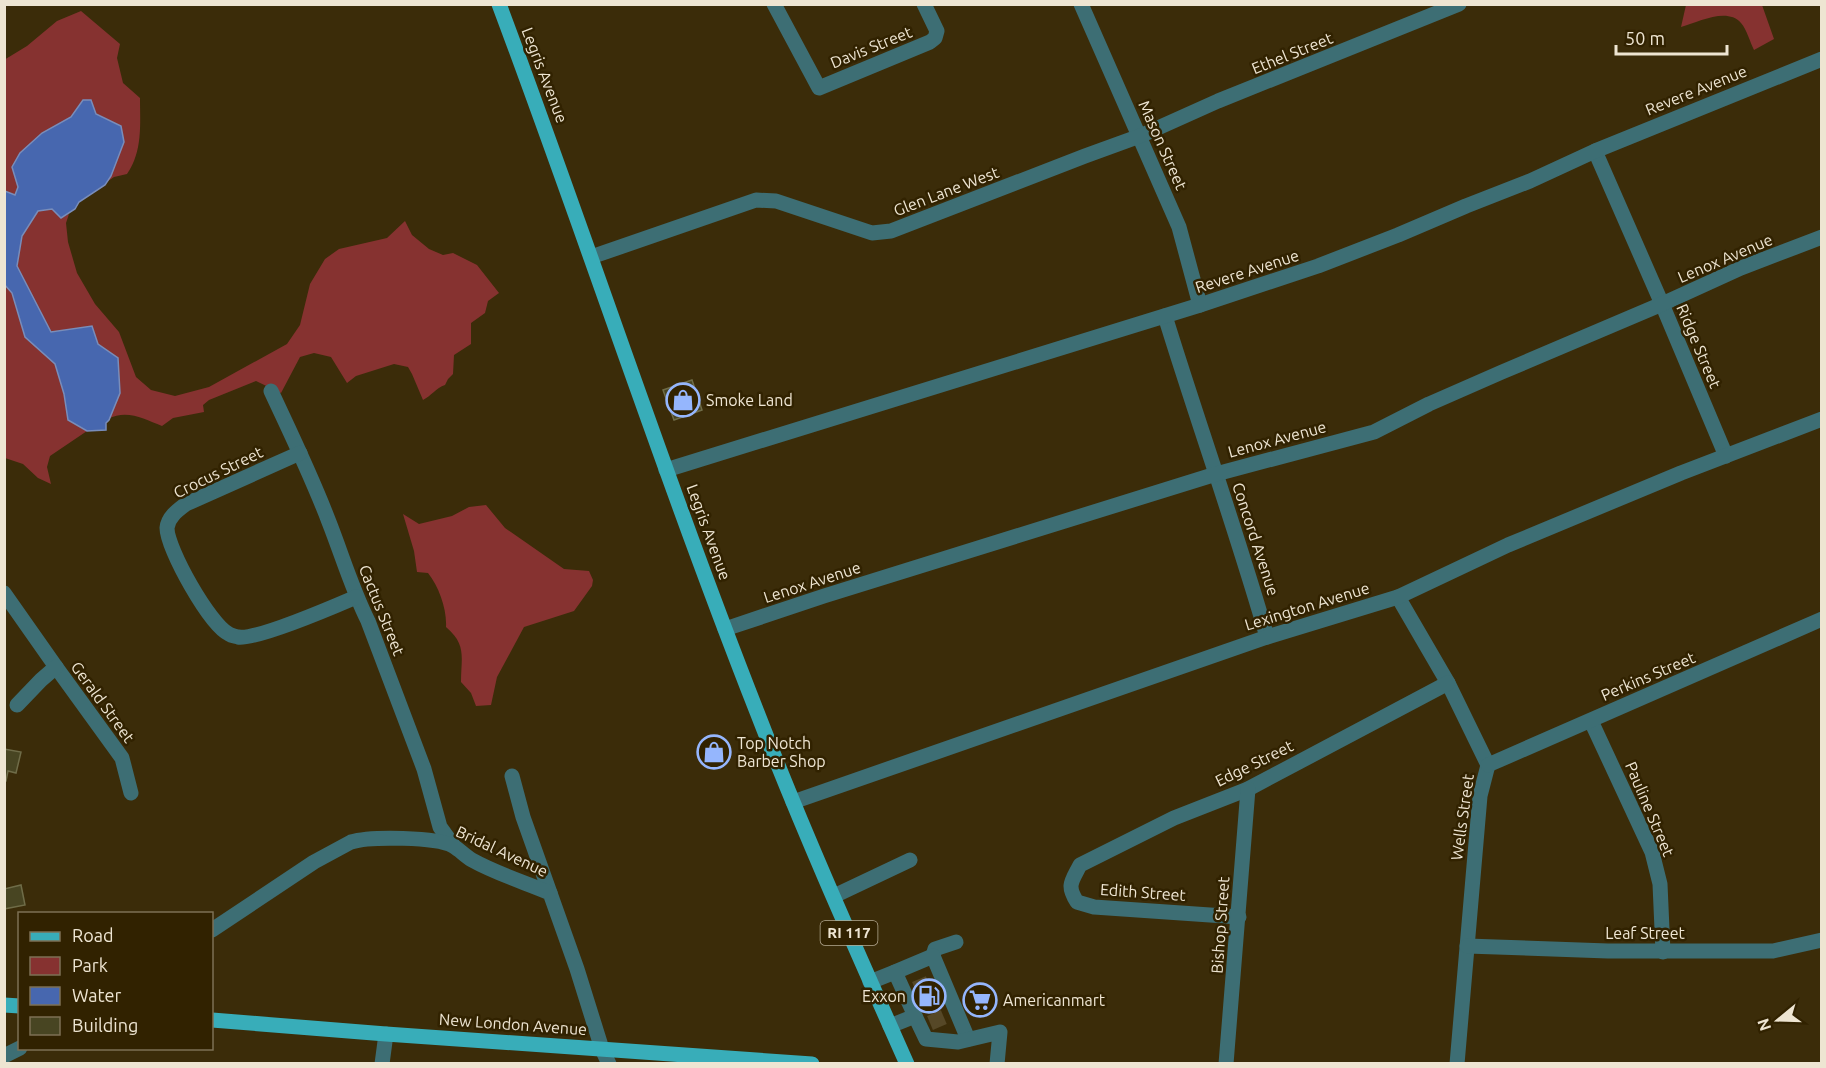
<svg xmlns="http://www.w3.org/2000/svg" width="1826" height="1068" font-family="Ubuntu,sans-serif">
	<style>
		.green { fill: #863230 }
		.water { fill: #4767af; stroke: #798dba; stroke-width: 1.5 }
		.building { fill: #484522; stroke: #6f6c48; stroke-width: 1.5 }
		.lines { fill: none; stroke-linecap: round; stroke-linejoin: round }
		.minor-tunnel { stroke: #564827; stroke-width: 15; stroke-dasharray: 15 8; stroke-linecap: butt }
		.minor { stroke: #3d6e74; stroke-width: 15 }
		.major { stroke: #38adb9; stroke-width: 15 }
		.labels { text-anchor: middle; stroke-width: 5; stroke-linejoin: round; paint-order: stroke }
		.shield { fill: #312200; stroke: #b5aa93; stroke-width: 1.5 }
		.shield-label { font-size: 15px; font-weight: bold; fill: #eee5d2 }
		.street-label { font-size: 16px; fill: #eee5d2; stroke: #312200 }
		.poi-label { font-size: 16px; fill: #eee5d2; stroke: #312200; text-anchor: start }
	</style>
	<rect width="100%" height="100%" fill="#3b2c09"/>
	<g class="green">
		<path d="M1686,5H1762L1774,39L1754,50C1750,42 1747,30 1741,23C1727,7 1699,22 1681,27Z"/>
		<path d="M81,11L120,44L117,58L123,83L140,98C140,124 143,151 127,174L114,177L105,183L111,175L91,100L71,117L42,133L12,167L18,187L15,195L5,191L4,60L27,46L57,21Z"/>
		<path d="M52,209L61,218L69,214L66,223L68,242L77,273L95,304L119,332L136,377L151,390L175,396L209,387L287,344L300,325L310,284L325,259L339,249L387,238L405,221L412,235L429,249L443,255L453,253L477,265L499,293L488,301L485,313L471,323V344L454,355L453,374L448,379L445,385C436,388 431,396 423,400L412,374L408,367L394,364L356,376L347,383L331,357L314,353L300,357L281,393L256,381L209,400L203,405L204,412L173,418L162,426C144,419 127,409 108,419L120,393L118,358L98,344L92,326L51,332L17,266L22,236L38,211Z"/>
		<path d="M4,284L12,293L25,337L55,364L64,394L68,420L87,431L50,456L47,467L51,484L38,478L23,464L5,458Z"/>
		<path d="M486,505L505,528L564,569L589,571L593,580L592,586L574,611L524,627L497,677L491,705L476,706L471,693L461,682C461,657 467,645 446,627C447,609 439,587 428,573L417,572L414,551L403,514L419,524L452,516L469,507Z"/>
	</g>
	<path class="water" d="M83,100H91L96,114L121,126L124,142L111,176L105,185L79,202L75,209L61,218L52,209L38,211L22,236L17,266L51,332L92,326L98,344L118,358L120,393L109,420L106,423V430L87,431L68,420L64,394L55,364L25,337L12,293L4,284L5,191L15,195L18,187L12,167L20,153L42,133L71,117Z"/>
	<g class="building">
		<path d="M692,380L702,410L674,420L663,390Z"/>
		<path d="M4,749L21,752L16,773L8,771L6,781H4Z"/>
		<path d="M21,885L25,905L4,909V889Z"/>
	</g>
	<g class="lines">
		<g class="minor-tunnel">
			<path d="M915,989L934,981"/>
			<path d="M922,1006L942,998"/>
			<path d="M930,1023L949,1015"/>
		</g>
		<g class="minor">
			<path d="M774,4L819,88L930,42L935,38L937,31L924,4"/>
			<path d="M1081,4L1179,227L1200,305"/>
			<path d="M1595,151L1662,304L1726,456"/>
			<path d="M591,257L756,200L776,201L872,233L891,231L1085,156L1140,136L1218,101L1459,4"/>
			<path d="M1165,316C1198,423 1236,529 1267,637"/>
			<path d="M271,391C291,434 312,477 329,522C342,555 352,589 368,621L424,769L440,827L453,845"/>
			<path d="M300,453L186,504C178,510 168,517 167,528C167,549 210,625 229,634C232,636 235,636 238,637C257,640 335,606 356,597"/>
			<path d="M666,470L1200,305L1318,266L1398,235L1466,206L1530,181L1595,151L1822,59"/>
			<path d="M4,593L56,667L122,758L131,793"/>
			<path d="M1398,597L1448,683L1488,765L1480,796L1457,1064"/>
			<path d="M725,629L824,596L1216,474L1374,432L1429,404L1502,372L1662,304L1741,268L1822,237"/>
			<path d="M17,705L41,680L56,667"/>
			<path d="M1591,721L1652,852L1660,884L1663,952"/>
			<path d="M1488,765L1822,619"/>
			<path d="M512,776L523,817L550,893"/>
			<path d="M793,802L1267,637L1398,597L1508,545L1681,473L1822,419"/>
			<path d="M834,896L910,860"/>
			<path d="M1239,917L1094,907L1077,902C1066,885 1072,881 1080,865L1174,818L1248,789L1448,683"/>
			<path d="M212,930L314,862L351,842C370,836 437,837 453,846C460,850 465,856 472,860C497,874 524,882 550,893L577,969L602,1049L609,1064"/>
			<path d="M1467,946L1608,951H1773L1822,940"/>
			<path d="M933,956L935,949L956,942"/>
			<path d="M895,972L933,956L968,1039"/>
			<path d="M870,982L895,972L915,1016"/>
			<path d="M890,1026L915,1016L926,1039L958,1042L1000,1032L997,1064"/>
			<path d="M4,1056L20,1048"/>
			<path d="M382,1064L386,1034"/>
			<path d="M1226,1064L1248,789"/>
		</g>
		<g class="major">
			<path d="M499,4C587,239 665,478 757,712C803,831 855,947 907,1064"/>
			<path d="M4,1005L20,1006"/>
			<path d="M212,1020L386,1034L812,1064"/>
		</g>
	</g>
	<defs>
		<symbol id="shop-ring" viewBox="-11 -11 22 22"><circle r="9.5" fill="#312200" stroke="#95b6fd" stroke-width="1.5"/><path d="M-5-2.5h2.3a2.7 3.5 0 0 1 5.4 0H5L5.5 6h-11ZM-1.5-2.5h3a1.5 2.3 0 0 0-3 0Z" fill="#95b6fd"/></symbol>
		<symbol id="fuel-ring" viewBox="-11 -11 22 22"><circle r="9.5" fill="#312200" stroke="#95b6fd" stroke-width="1.5"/><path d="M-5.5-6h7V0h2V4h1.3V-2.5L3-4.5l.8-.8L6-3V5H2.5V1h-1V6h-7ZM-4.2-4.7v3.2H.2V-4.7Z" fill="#95b6fd"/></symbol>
		<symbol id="supermarket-ring" viewBox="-11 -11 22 22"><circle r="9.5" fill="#312200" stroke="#95b6fd" stroke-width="1.5"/><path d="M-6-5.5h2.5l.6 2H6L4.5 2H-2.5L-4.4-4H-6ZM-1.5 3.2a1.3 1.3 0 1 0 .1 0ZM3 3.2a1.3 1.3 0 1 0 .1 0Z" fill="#95b6fd"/></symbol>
	</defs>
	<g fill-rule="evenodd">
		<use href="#shop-ring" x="664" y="381" width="38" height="38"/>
		<use href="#shop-ring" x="695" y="733" width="38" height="38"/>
		<use href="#fuel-ring" x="910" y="977" width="38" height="38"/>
		<use href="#supermarket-ring" x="961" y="981" width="38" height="38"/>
	</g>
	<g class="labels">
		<rect class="shield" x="820.5" y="921" width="57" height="24" rx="4.5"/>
		<g class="shield-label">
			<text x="849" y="938">RI 117</text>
		</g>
		<g class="street-label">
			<text transform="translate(871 47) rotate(-22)" y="6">Davis Street</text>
			<text transform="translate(1292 53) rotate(-22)" y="6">Ethel Street</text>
			<text transform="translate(545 75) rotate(69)" y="6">Legris Avenue</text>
			<text transform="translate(1696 90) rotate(-22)" y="6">Revere Avenue</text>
			<text transform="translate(1163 145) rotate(66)" y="6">Mason Street</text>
			<text transform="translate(946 191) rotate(-21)" y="6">Glen Lane West</text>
			<text transform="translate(1725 258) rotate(-23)" y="6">Lenox Avenue</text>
			<text transform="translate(1247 271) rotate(-18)" y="6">Revere Avenue</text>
			<text transform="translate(1699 346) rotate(67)" y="6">Ridge Street</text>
			<text transform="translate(1277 439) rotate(-15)" y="6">Lenox Avenue</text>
			<text transform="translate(218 472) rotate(-26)" y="6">Crocus Street</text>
			<text transform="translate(709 532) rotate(70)" y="6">Legris Avenue</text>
			<text transform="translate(1256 539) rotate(72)" y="6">Concord Avenue</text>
			<text transform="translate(812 582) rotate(-18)" y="6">Lenox Avenue</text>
			<text transform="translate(1307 606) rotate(-17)" y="6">Lexington Avenue</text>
			<text transform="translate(382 610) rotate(68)" y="6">Cactus Street</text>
			<text transform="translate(1648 676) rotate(-23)" y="6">Perkins Street</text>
			<text transform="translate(103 702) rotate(54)" y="6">Gerald Street</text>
			<text transform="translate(1254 763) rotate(-26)" y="6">Edge Street</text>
			<text transform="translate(1650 809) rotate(67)" y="6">Pauline Street</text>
			<text transform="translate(1462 817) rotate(-82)" y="6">Wells Street</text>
			<text transform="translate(502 851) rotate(25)" y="6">Bridal Avenue</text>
			<text transform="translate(1143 892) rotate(4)" y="6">Edith Street</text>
			<text transform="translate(1220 925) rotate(-86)" y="6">Bishop Street</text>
			<text x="1645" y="939">Leaf Street</text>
			<text transform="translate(513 1024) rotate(4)" y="6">New London Avenue</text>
		</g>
		<g class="poi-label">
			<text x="706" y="406">Smoke Land</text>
			<text x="737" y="749">Top Notch<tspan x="737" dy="18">Barber Shop</tspan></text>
			<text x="906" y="1002" text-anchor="end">Exxon</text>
			<text x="1003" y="1006">Americanmart</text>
		</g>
	</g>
	<rect width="1826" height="1068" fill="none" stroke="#eee5d2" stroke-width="12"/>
	<rect x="18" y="912" width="195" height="138" fill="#312200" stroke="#7d7054" stroke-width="1.5"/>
	<rect x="30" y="932" width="30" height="9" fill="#38adb9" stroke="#7d7054" stroke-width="1.5"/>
	<text x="72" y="942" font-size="18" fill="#eee5d2">Road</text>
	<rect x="30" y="957" width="30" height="18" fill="#863230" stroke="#7d7054" stroke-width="1.5"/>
	<text x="72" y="972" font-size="18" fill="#eee5d2">Park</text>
	<rect x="30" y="987" width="30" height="18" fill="#4767af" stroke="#7d7054" stroke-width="1.5"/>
	<text x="72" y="1002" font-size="18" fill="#eee5d2">Water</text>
	<rect x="30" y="1017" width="30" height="18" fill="#484522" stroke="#7d7054" stroke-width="1.5"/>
	<text x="72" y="1032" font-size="18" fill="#eee5d2">Building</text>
	<g transform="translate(1778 1020) rotate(251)" stroke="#312200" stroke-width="4.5" paint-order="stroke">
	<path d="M0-4.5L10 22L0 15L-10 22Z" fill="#eee5d2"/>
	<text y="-9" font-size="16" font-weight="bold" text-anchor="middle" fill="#eee5d2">N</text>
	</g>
	<path d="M1616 45v9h111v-9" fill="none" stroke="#eee5d2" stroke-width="3"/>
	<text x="1625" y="45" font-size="18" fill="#eee5d2" stroke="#312200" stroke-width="4.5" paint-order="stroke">50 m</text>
</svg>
